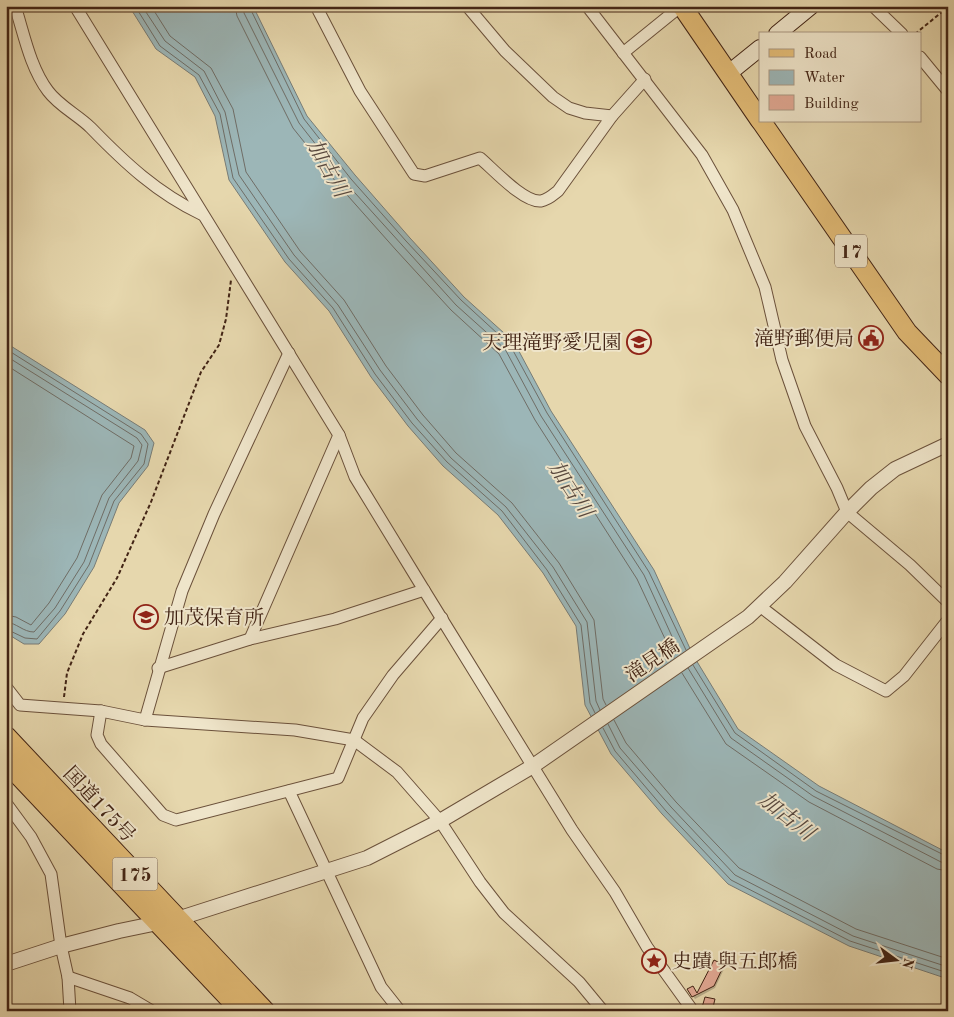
<svg xmlns="http://www.w3.org/2000/svg" width="954" height="1017" font-family="'Old Standard TT','Noto Serif JP',serif">
	<style>
		.water { fill: #9cb6b7; stroke: #787c76 }
		.shadow { fill: #0003 }
		.lines { fill: none; stroke-linecap: round; stroke-linejoin: round }
		.shore { stroke: #6f6d66; stroke-width: 1 }
		.building { fill: #e1a893; stroke: #422415 }
		.minor-casing { stroke: #6b513b; stroke-width: 13 }
		.tertiary-casing { stroke: #6b513b; stroke-width: 16 }
		.secondary-casing { stroke: #422415; stroke-width: 18 }
		.primary-casing { stroke: #422415; stroke-width: 21 }
		.trunk-casing { stroke: #422415; stroke-width: 21 }
		.path { stroke: #422415; stroke-width: 2; stroke-dasharray: 4 2.5; stroke-linecap: butt }
		.minor { stroke: #efe5ca; stroke-width: 11 }
		.tertiary { stroke: #efe5ca; stroke-width: 14 }
		.secondary { stroke: #efe5ca; stroke-width: 16 }
		.primary { stroke: #e3bc76; stroke-width: 19 }
		.trunk { stroke: #e3bc76; stroke-width: 19 }
		.labels { text-anchor: middle; stroke-width: 4; stroke-linejoin: round; paint-order: stroke }
		.shield { fill: #efe5ca; stroke: #765e4b; stroke-width: 1 }
		.shield-label { font-size: 19px; font-weight: bold; fill: #422415 }
		.poi-label { font-size: 20px; fill: #422415; stroke: #efe5ca; text-anchor: end }
		.street-label { font-size: 20px; fill: #422415; stroke: #efe5ca }
		.water-label { font-size: 21px; font-style: italic; fill: #58483e; stroke: #efe5ca }
	</style>
	<rect width="100%" height="100%" fill="#e6d7ad"/>
	<filter id="stains"><feTurbulence type="fractalNoise" baseFrequency=".004" numOctaves="4"/><feColorMatrix values="0 0 0 0 .2 0 0 0 0 .09 0 0 0 0 .02 0 0 0 .5 -.17"/></filter>
	<radialGradient id="worn" r=".72"><stop offset=".6" stop-color="#630" stop-opacity="0"/><stop offset="1" stop-color="#630" stop-opacity=".3"/></radialGradient>
	<g class="water">
		<path d="M129,6H253L307,116L355,175L410,238L464,297L514,342L551,411L654,570L693,655L738,729L819,786L948,853V979L849,946L728,884L662,814L611,754L585,705L576,626L543,573L498,515L443,466L408,426L371,377L329,311L285,262L229,180L215,116L195,77L156,49Z"/>
		<path d="M6,343L145,430L154,443L148,466L119,503L94,567L65,614L39,644H24L6,633Z"/>
	</g>
	<g class="shadow">
		<path d="M714,962L724,969L715,988L695,999L688,990L692,988L697,996Z"/>
		<path d="M714,1000L715,1008L723,1011H703Z"/>
	</g>
	<g class="lines">
		<g class="shore">
			<path d="M135,6L160,46L199,75L220,114L233,178L289,259L333,308L375,374L412,423L447,462L502,511L547,570L581,625L590,703L595,713"/>
			<path d="M142,6L165,41L204,71L225,112L239,175L294,255L338,305L380,370L417,419L451,458L506,507L553,567L587,622L596,701L600,710"/>
			<path d="M151,6L170,36L211,68L233,109L246,172L300,251L344,300L386,366L423,415L456,453L512,503L559,563L594,620L603,699L606,705"/>
			<path d="M235,6L237,16L293,128L340,187L396,250L451,310L499,354L535,420L637,579L674,658"/>
			<path d="M243,6L244,13L299,123L346,183L402,245L456,305L505,349L541,416L644,575L680,654"/>
			<path d="M249,6L304,119L351,179L406,241L461,300L510,345L547,413L649,572L686,650"/>
			<path d="M6,349L141,434L148,444L144,464L114,501L89,565L60,611L37,639L25,638L6,629"/>
			<path d="M6,356L137,438L142,445L138,461L109,498L84,562L55,608L34,632C23,632 17,623 6,622"/>
			<path d="M6,365L134,446L131,458L102,495L77,558L49,603L31,625L16,617L6,615"/>
			<path d="M693,665L735,733L816,791L948,857"/>
			<path d="M688,668L731,738L813,796L941,862L948,864"/>
			<path d="M682,673L726,744L809,802L937,869L948,871"/>
			<path d="M614,720L626,743L676,802L739,868L856,929L948,959"/>
			<path d="M608,724L620,748L671,807L735,875L853,936L948,967"/>
			<path d="M603,728L615,751L666,811L731,880L850,941L948,973"/>
		</g>
	</g>
	<g class="building">
		<path d="M714,960L724,965L714,986L692,997L687,989L693,986L697,993Z"/>
		<path d="M705,997L715,999L712,1011H701Z"/>
	</g>
	<g class="lines">
		<defs>
			<g id="minor">
				<path d="M15,6C24,34 30,67 48,91C59,106 78,115 91,128C125,163 157,193 201,214"/>
				<path d="M75,6L339,435L355,477L424,590L572,830L615,892L647,947L693,1011"/>
				<path d="M316,6L360,91L414,174L425,176L480,158C493,169 524,203 541,201C548,200 553,195 558,191L612,116L585,113L569,108L553,97L505,51L467,6"/>
				<path d="M587,6L702,155L733,210L765,287L782,360L805,426L837,488L847,512L910,565L948,602"/>
				<path d="M873,6L902,34"/>
				<path d="M623,53L681,6"/>
				<path d="M920,57L948,91"/>
				<path d="M612,116L645,79"/>
				<path d="M761,607L836,665L886,691L904,676L948,620"/>
				<path d="M250,639L339,435"/>
				<path d="M158,668L250,639L335,619L424,590"/>
				<path d="M6,687L20,705L101,711L145,720L295,730L354,740L397,772L440,821L480,882L504,913L579,982L603,1011"/>
				<path d="M101,711L97,735L101,744L163,815L176,820L338,778L363,718L393,675L442,618"/>
				<path d="M145,720L182,591L214,514L289,353"/>
				<path d="M289,791L381,987L400,1011"/>
				<path d="M6,803L31,837L51,874L61,946L68,977L70,1011"/>
				<path d="M68,977L130,998L152,1011"/>
			</g>
			<path id="tertiary" d="M6,964L61,946L119,931L177,919L367,858L440,821L533,766L748,617L785,582L847,512L871,488L895,469L948,444"/>
			<g id="secondary">
				<path d="M777,34L811,6"/>
				<path d="M729,73L760,48"/>
			</g>
			<g id="primary">
				<path d="M682,6L760,120"/>
				<path d="M761,121L907,332L948,375"/>
			</g>
			<g id="trunk">
				<path d="M6,736L265,1011"/>
				<path d="M6,762L241,1011"/>
			</g>
		</defs>
		<use href="#minor" class="minor-casing"/>
		<use href="#tertiary" class="tertiary-casing"/>
		<use href="#secondary" class="secondary-casing"/>
		<use href="#primary" class="primary-casing"/>
		<use href="#trunk" class="trunk-casing"/>
		<g class="path">
			<path d="M915,34L948,7"/>
			<path d="M64,697L67,673L83,634L117,578L151,502L201,372L219,345L226,319L231,280"/>
		</g>
		<use href="#minor" class="minor"/>
		<use href="#tertiary" class="tertiary"/>
		<use href="#secondary" class="secondary"/>
		<use href="#primary" class="primary"/>
		<use href="#trunk" class="trunk"/>
	</g>
	<defs>
		<symbol id="civic-ring" viewBox="-11 -11 22 22"><circle r="9.5" fill="#efe5ca" stroke="#8f2418" stroke-width="1.5"/><path d="M-.6-6.5H3V-4.5H.6V-3L4-1V1h2V6H-6V1h2V-1L-.6-3ZM-1.2 2.5V6h2.4V2.5Z" fill="#8f2418"/></symbol>
		<symbol id="school-ring" viewBox="-11 -11 22 22"><circle r="9.5" fill="#efe5ca" stroke="#8f2418" stroke-width="1.5"/><path d="M0-5L7-2L0 1L-7-2ZM-4 1L0 2.5L4 1V4Q0 6-4 4Z" fill="#8f2418"/></symbol>
		<symbol id="sight-ring" viewBox="-11 -11 22 22"><circle r="9.5" fill="#efe5ca" stroke="#8f2418" stroke-width="1.5"/><path d="M0-6L1.8-2.2L6-1.7L2.9 1.2L3.7 5.4L0 3.3L-3.7 5.4L-2.9 1.2L-6-1.7L-1.8-2.2Z" fill="#8f2418"/></symbol>
	</defs>
	<g fill-rule="evenodd">
		<use href="#civic-ring" x="857" y="324" width="28" height="28"/>
		<use href="#school-ring" x="625" y="328" width="28" height="28"/>
		<use href="#school-ring" x="132" y="603" width="28" height="28"/>
		<use href="#sight-ring" x="640" y="947" width="28" height="28"/>
	</g>
	<g class="labels">
		<g class="shield">
			<rect x="835" y="234.5" width="32" height="33" rx="4"/>
			<rect x="112.5" y="857.5" width="45" height="33" rx="4"/>
		</g>
		<g class="shield-label">
			<text x="851" y="258">17</text>
			<text x="135" y="881">175</text>
		</g>
		<g class="poi-label">
			<text x="854" y="345">滝野郵便局</text>
			<text x="622" y="349">天理滝野愛児園</text>
			<text x="164" y="624" text-anchor="start">加茂保育所</text>
			<text x="672" y="968" text-anchor="start">史蹟 與五郎橋</text>
		</g>
		<g class="street-label">
			<text transform="translate(652 660) rotate(-34)" y="7">滝見橋</text>
			<text transform="translate(100 804) rotate(47)" y="7">国道175号</text>
		</g>
		<g class="water-label">
			<text transform="translate(328 168) rotate(61)" y="7">加古川</text>
			<text transform="translate(571 489) rotate(57)" y="7">加古川</text>
			<text transform="translate(787 816) rotate(38)" y="7">加古川</text>
		</g>
	</g>
	<rect width="954" height="1017" fill="none" stroke="#e6d7ad" stroke-width="25"/>
	<rect x="8" y="8" width="939" height="1002" fill="none" stroke="#422415" stroke-width="2.5"/>
	<rect x="12" y="12" width="929" height="992" fill="none" stroke="#422415"/>
	<rect x="759" y="32" width="162" height="90" fill="#efe5ca" stroke="#aa9882"/>
	<rect x="769" y="49" width="25" height="8" fill="#e3bc76" stroke="#aa9882"/>
	<text x="804" y="58" font-size="15" fill="#422415">Road</text>
	<rect x="769" y="70" width="25" height="15" fill="#9cb6b7" stroke="#aa9882"/>
	<text x="804" y="82" font-size="15" fill="#422415">Water</text>
	<rect x="769" y="95" width="25" height="15" fill="#e1a893" stroke="#aa9882"/>
	<text x="804" y="108" font-size="15" fill="#422415">Building</text>
	<g transform="translate(896 960) rotate(105)" stroke="#efe5ca" stroke-width="4" paint-order="stroke">
	<path d="M0-4L9 19L0 12L-9 19Z" fill="#422415"/>
	<text y="-8" font-size="14" font-weight="bold" text-anchor="middle" fill="#422415">N</text>
	</g>
	<rect width="100%" height="100%" filter="url(#stains)"/>
	<rect width="100%" height="100%" fill="url(#worn)"/>
</svg>
